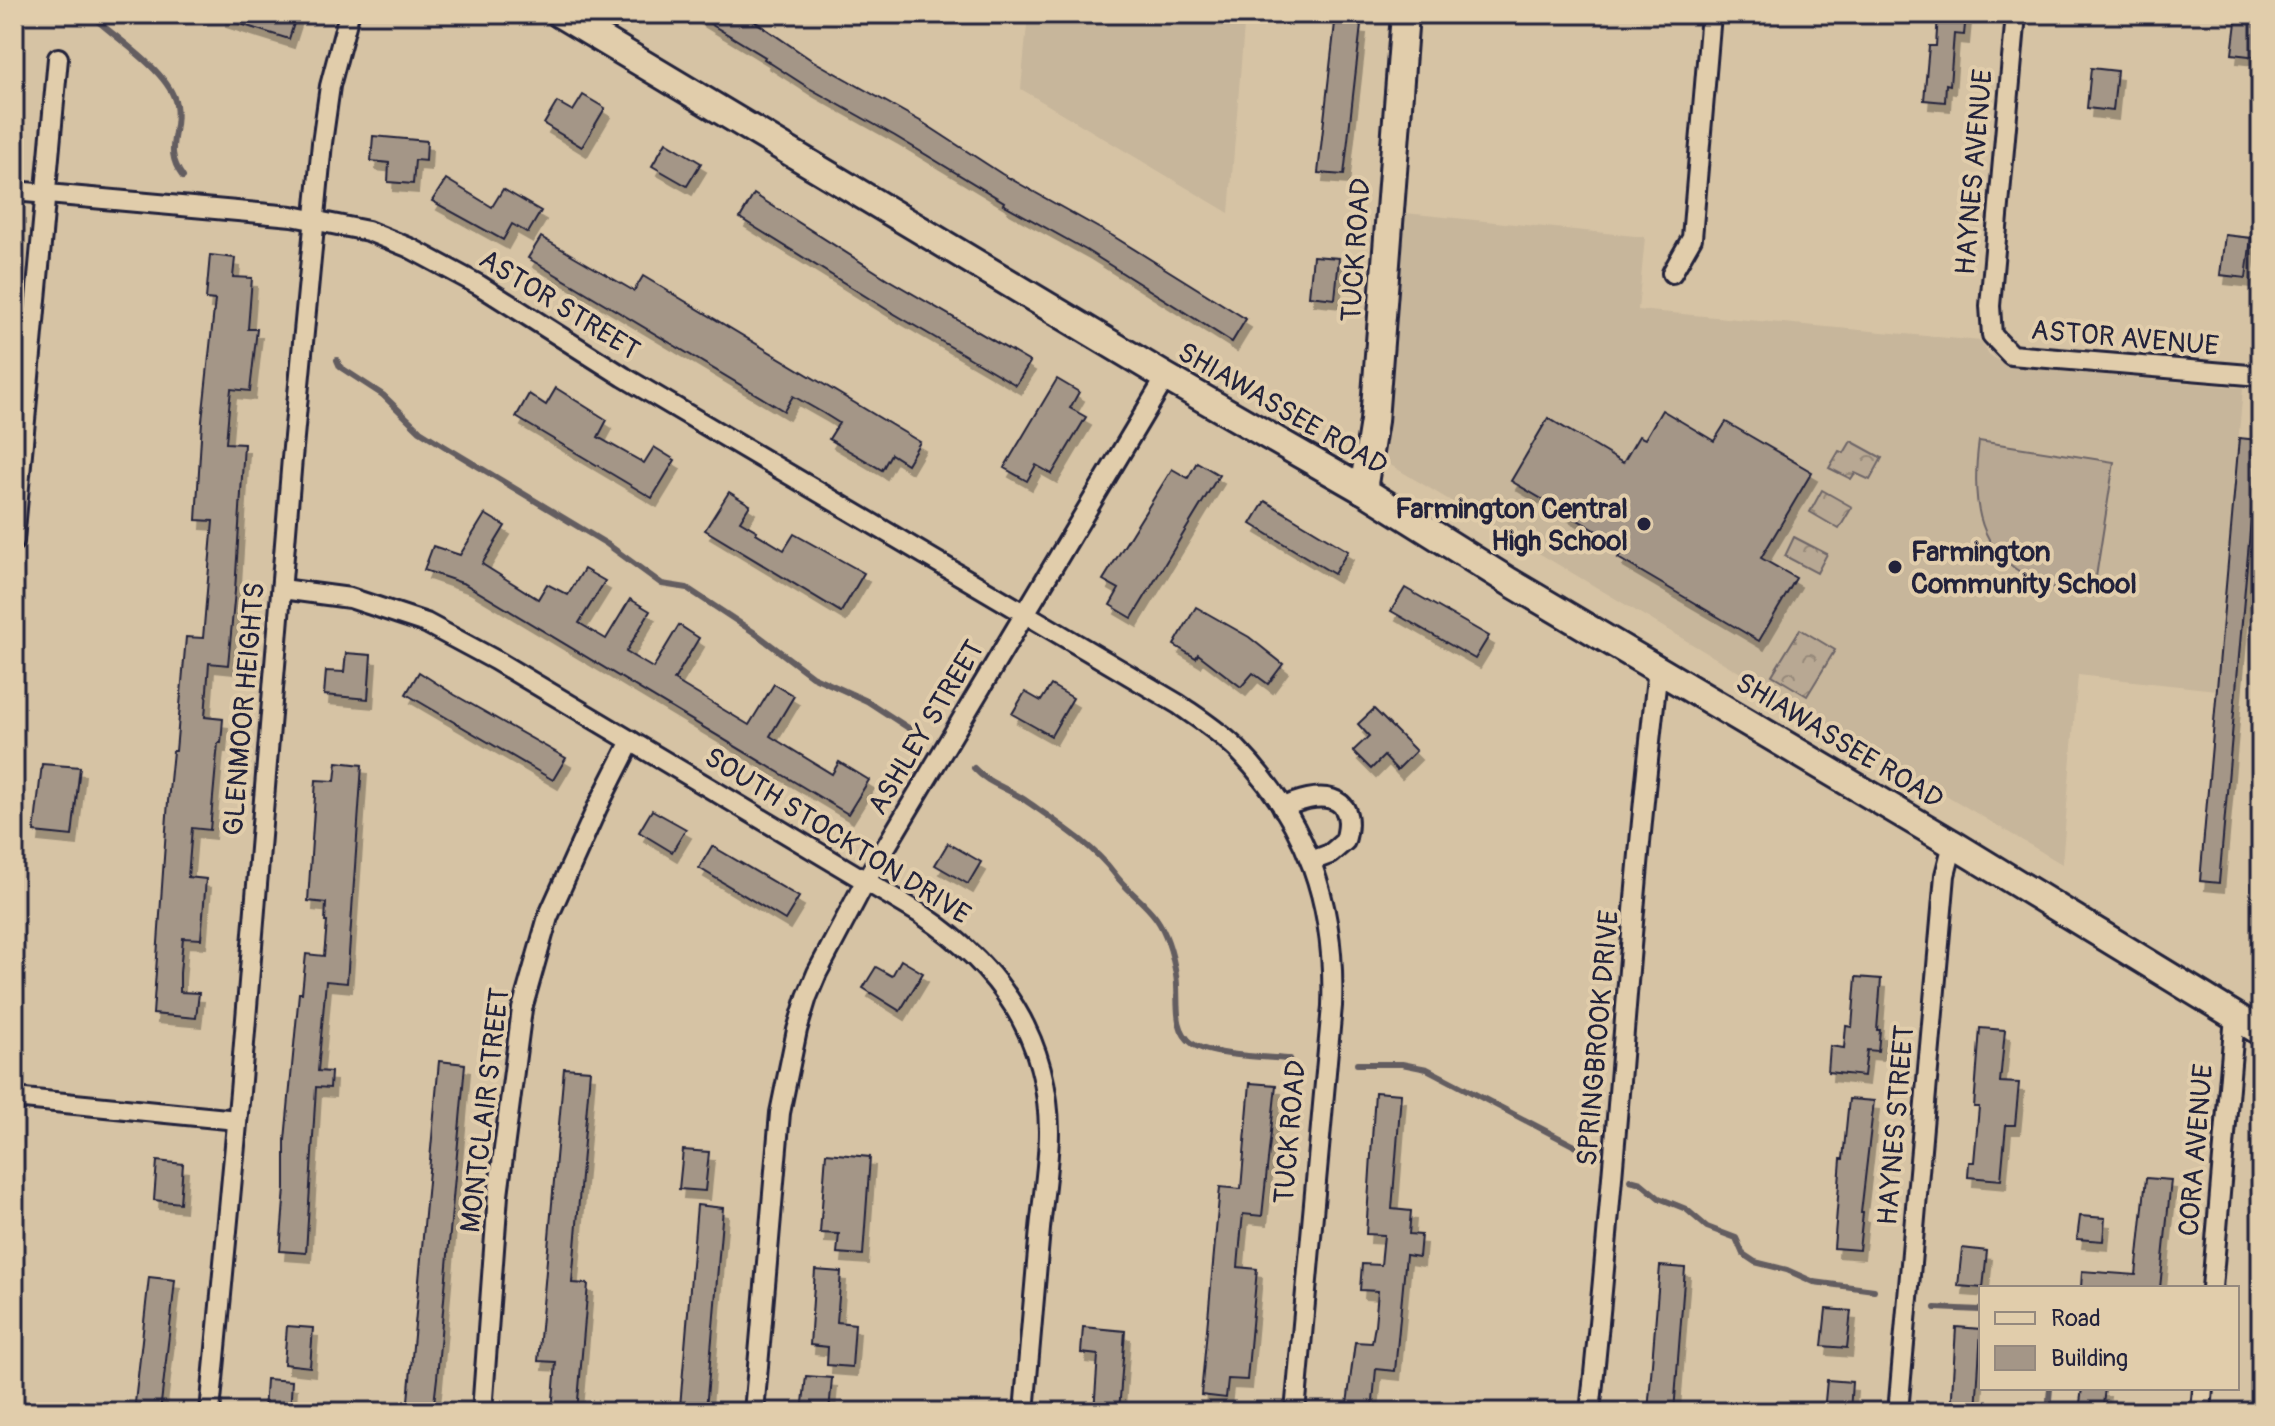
<svg xmlns="http://www.w3.org/2000/svg" width="2275" height="1426" font-family="Pangolin,sans-serif">
	<style>
		.built { fill: #c7b69b }
		.forest { fill: url(#forest-crowns); stroke: #6d6567; stroke-width: 2 }
		.pitch { fill: #b8a893; stroke: #6d6567; stroke-width: 2 }
		.lines { fill: none; stroke-linecap: round; stroke-linejoin: round }
		.stream { stroke: #635d61; stroke-width: 6 }
		.building { fill: #a49687; stroke: #22223b; stroke-width: 2; filter: url(#shadow) }
		.street-casing { stroke: #22223b; stroke-width: 24 }
		.secondary-casing { stroke: #22223b; stroke-width: 32 }
		.street { stroke: #e1cdab; stroke-width: 18 }
		.secondary { stroke: #e1cdab; stroke-width: 26 }
		.poi-dot { fill: #22223b; stroke: #e1cdab; stroke-width: 3 }
		.labels { text-anchor: middle; stroke-width: 8; stroke-linejoin: round; paint-order: stroke }
		.street-label { font-size: 28px; fill: #22223b; stroke: #e1cdab }
		.poi-label { font-size: 28px; font-weight: bold; fill: #22223b; stroke: #e1cdab; text-anchor: end }
	</style>
	<defs>
		<pattern id="forest-crowns" width="20" height="18" patternUnits="userSpaceOnUse" patternTransform="scale(2)"><rect width="20" height="18" fill="#b8a893"/><path d="M2 6a3 3 0 1 1 6 0M12 15a3 3 0 1 1 6 0" fill="none" stroke="#958879"/></pattern>
		<filter id="shadow"><feDropShadow dx="5" dy="9" stdDeviation="0" flood-color="#0004"/></filter>
	</defs>
	<rect width="100%" height="100%" fill="#d6c3a4"/>
	<filter id="ink" filterUnits="userSpaceOnUse"><feTurbulence type="fractalNoise" baseFrequency=".0125" numOctaves="2"/><feDisplacementMap in="SourceGraphic" scale="16" xChannelSelector="R" yChannelSelector="G"/><feConvolveMatrix kernelMatrix="1 2 1 2 8 2 1 2 1" color-interpolation-filters="sRGB"/></filter>
	<g filter="url(#ink)">
		<g class="built">
			<path d="M1028,14H1245L1229,213L1021,89Z"/>
			<path d="M1405,213L1645,237L1638,310L1981,341L1989,354L2006,366L2243,388L2216,690L2078,675L2062,864L1382,460Z"/>
		</g>
		<g class="forest">
			<path d="M1851,441L1882,458L1870,480L1855,473L1851,479L1829,468L1839,451L1844,453Z"/>
			<path d="M1822,490L1852,507L1839,529L1810,512Z"/>
			<path d="M1794,537L1827,554L1817,573L1785,556Z"/>
			<path d="M1800,629L1835,650L1807,696L1772,675Z"/>
		</g>
		<path class="pitch" d="M1979,441L2114,462L2093,596C2082,594 2068,593 2056,589C1981,564 1969,513 1979,441Z"/>
		<g class="lines">
			<g class="stream">
				<path d="M90,14C113,37 171,72 176,105C181,134 162,148 183,177"/>
				<path d="M337,360L340,367L383,395L420,431L444,446L607,544L662,584L687,588L755,633L812,676L867,701L910,729"/>
				<path d="M974,768C988,784 1008,788 1025,800C1055,821 1093,845 1114,873C1126,890 1144,901 1156,918C1168,935 1173,956 1176,975C1180,997 1171,1029 1193,1044C1211,1056 1267,1057 1290,1059"/>
				<path d="M1357,1064H1402L1427,1069L1592,1155"/>
				<path d="M1630,1180L1641,1183L1659,1198L1686,1209L1707,1227L1736,1238L1743,1254L1755,1262L1787,1270L1814,1282L1874,1290"/>
				<path d="M1935,1308L1981,1310"/>
				<path d="M2048,1412L2050,1388"/>
			</g>
		</g>
		<g class="building">
			<path d="M221,14H297L289,39L221,18Z"/>
			<path d="M694,14H744L810,59L922,122L1002,174L1113,236L1246,319L1232,342L1086,250L1003,204L1004,202L895,136L809,88L764,59L765,57Z"/>
			<path d="M1938,14H1966L1964,35L1954,34L1950,85L1946,84L1945,102L1924,100L1929,46H1936Z"/>
			<path d="M2237,14L2261,17L2258,57L2232,54Z"/>
			<path d="M1335,23L1361,25L1344,175L1318,173Z"/>
			<path d="M2091,68L2117,71L2113,111L2087,108Z"/>
			<path d="M583,95L605,108L582,147L544,124L557,102L573,111Z"/>
			<path d="M373,136L427,141L426,161L415,160L413,184L388,182L389,163L371,161Z"/>
			<path d="M666,142L701,163L687,186L652,166Z"/>
			<path d="M446,179L492,207L503,189L541,211L528,233L512,224L503,240L432,201Z"/>
			<path d="M754,194L889,280L1030,362L1016,385L886,309L740,218Z"/>
			<path d="M2225,235L2251,238L2246,278L2220,275Z"/>
			<path d="M541,237L634,291L643,276L920,442L907,464L891,454L882,470L829,439L839,423L823,413L793,396L784,411L528,258Z"/>
			<path d="M210,255L235,258L233,277L252,278L248,329H257L250,391L231,389L229,408L226,443L244,444L235,591L228,665L209,663L205,717L223,719L221,743H218L210,830L192,828L188,877L206,879L201,939L183,938L180,973V992L199,993L196,1018L153,1014L168,801L173,751H176L186,637L203,638L213,521L196,520L202,421L215,300L206,299Z"/>
			<path d="M1313,256L1339,258L1335,299L1309,296Z"/>
			<path d="M1057,379L1079,392L1070,408L1086,417L1052,474L1036,465L1027,481L1004,468Z"/>
			<path d="M556,388L607,420L598,437L644,463L654,447L675,460L652,498L516,417L529,394L546,405Z"/>
			<path d="M1662,410L1714,441L1726,422L1812,472L1761,558L1796,578L1759,641L1618,558L1624,547L1511,481L1548,418L1623,463L1639,436L1645,439Z"/>
			<path d="M2239,438L2258,440L2219,883L2200,881Z"/>
			<path d="M1197,462L1219,475L1132,618L1110,605L1119,589L1103,580L1172,469L1188,478Z"/>
			<path d="M729,492L750,505L740,521L757,531L756,533L784,550L794,534L864,573L841,612L705,530Z"/>
			<path d="M1265,501L1348,551L1334,574L1251,524Z"/>
			<path d="M485,514L505,526L482,564L538,599L547,584L568,595L584,569L605,581L579,623L606,639L630,599L650,611L626,652L653,668L679,625L699,638L674,680L749,725L774,684L794,696L770,736L832,774L839,762L869,780L848,814L465,584L424,570L433,546L460,555Z"/>
			<path d="M1405,588L1489,636L1475,659L1391,611Z"/>
			<path d="M1196,607L1249,637L1283,664L1268,684L1253,673L1241,687L1198,654L1196,658L1174,645Z"/>
			<path d="M346,653L371,655L368,699L324,695L326,671L344,672Z"/>
			<path d="M419,672L455,695L566,758L553,780L406,694Z"/>
			<path d="M1051,685L1073,698L1051,736L1012,714L1025,692L1041,701Z"/>
			<path d="M1374,709L1416,751L1397,770L1384,756L1371,769L1353,751L1369,736L1358,724Z"/>
			<path d="M337,762L362,765L347,983L326,981L318,1071L331,1072L330,1088L316,1087L306,1253L280,1251L285,1188V1140L299,993H302L306,954L324,956L327,922H325L326,903L308,901L316,780L335,781Z"/>
			<path d="M42,764L80,767L72,836L34,832Z"/>
			<path d="M652,810L686,829L672,852L639,832Z"/>
			<path d="M948,843L981,862L968,884L935,865Z"/>
			<path d="M712,846L799,897L785,920L699,868Z"/>
			<path d="M901,960L923,973L900,1011L863,988L876,967L892,976Z"/>
			<path d="M1856,977L1881,979L1877,1030H1880L1878,1051L1867,1050L1864,1076L1828,1072L1830,1046L1844,1048L1846,1026L1852,1027Z"/>
			<path d="M1980,1028L2005,1030L2000,1082L2019,1083L2015,1125H2006L2001,1180L1968,1177L1969,1162H1974L1979,1107H1974Z"/>
			<path d="M439,1061L465,1064L437,1378L433,1412H407Z"/>
			<path d="M564,1068L590,1070L572,1283L588,1284L577,1412H552L556,1362L538,1361Z"/>
			<path d="M1250,1083L1276,1085L1262,1216L1243,1214L1241,1233L1238,1267L1257,1269L1247,1380L1228,1379L1226,1398L1201,1395L1220,1187L1241,1189Z"/>
			<path d="M1375,1092L1401,1094L1392,1209L1411,1211L1409,1234L1421,1235L1419,1257L1406,1255L1395,1371L1376,1369L1372,1412H1346L1355,1342L1372,1343L1375,1325L1378,1291L1360,1290L1362,1264L1381,1265L1384,1235L1366,1234Z"/>
			<path d="M1849,1099L1874,1101L1861,1213H1863L1859,1250L1834,1248L1841,1159H1843Z"/>
			<path d="M683,1150L709,1152L705,1191L679,1189Z"/>
			<path d="M826,1153L870,1157L863,1255L837,1253L839,1234L820,1233Z"/>
			<path d="M157,1161L183,1164L180,1203L154,1200Z"/>
			<path d="M2146,1178L2171,1180L2160,1288H2081L2082,1271L2136,1275Z"/>
			<path d="M697,1205L723,1208L706,1410L680,1407Z"/>
			<path d="M2080,1216L2105,1218L2103,1241L2077,1239Z"/>
			<path d="M1962,1248L1987,1251L1983,1288L1958,1286Z"/>
			<path d="M1660,1266L1685,1268L1674,1412H1648Z"/>
			<path d="M815,1270L841,1272L837,1322L855,1324L852,1367L827,1365L828,1347L810,1345Z"/>
			<path d="M149,1277L175,1280L171,1318L160,1412H134Z"/>
			<path d="M1826,1309L1851,1311L1847,1348L1822,1346Z"/>
			<path d="M287,1326L313,1328L310,1367L284,1364Z"/>
			<path d="M1083,1327L1125,1331L1119,1412H1094L1098,1355L1081,1353Z"/>
			<path d="M1956,1327L1981,1329L1976,1412H1951Z"/>
			<path d="M806,1376L832,1378L829,1412H802Z"/>
			<path d="M266,1379L292,1381L290,1412H264Z"/>
			<path d="M1827,1380L1852,1382L1850,1412H1824Z"/>
			<path d="M2082,1388H2105L2103,1405L2080,1403Z"/>
		</g>
		<g class="lines">
			<defs>
				<g id="street">
					<path d="M2016,14L1990,306L1992,335L2011,355L2261,376"/>
					<path d="M14,191L292,216L368,231L410,248L479,285L624,377L1178,704C1198,718 1219,731 1237,749C1308,822 1336,905 1332,1006L1295,1412"/>
					<path d="M1672,273L1692,238L1711,14"/>
					<path d="M14,541L58,58"/>
					<path d="M282,589L350,598L426,623L495,660L921,914C999,966 1048,1035 1049,1131C1049,1164 1043,1197 1040,1229C1035,1290 1029,1351 1024,1412"/>
					<path d="M1283,808C1315,791 1360,790 1345,841L1330,854L1311,861"/>
					<path d="M14,1098L237,1120"/>
					<path d="M2212,1288L2235,1016"/>
					<path d="M210,1412L240,1092L292,458L322,143L330,86L349,14"/>
					<path d="M482,1412L498,1195L522,1009L548,917L597,808L631,741"/>
					<path d="M754,1412L780,1113L797,1030L807,997L817,973L865,882L1166,377"/>
					<path d="M1590,1412C1617,1165 1629,916 1658,669"/>
					<path d="M1898,1412L1945,875L1953,844"/>
					<path d="M2201,1412L2203,1388"/>
				</g>
				<g id="secondary">
					<path d="M560,14L1166,377L1363,490L1510,582L1953,844L2261,1032"/>
					<path d="M1363,490L1374,421L1405,14"/>
				</g>
			</defs>
			<use href="#street" class="street-casing"/>
			<use href="#secondary" class="secondary-casing"/>
			<use href="#street" class="street"/>
			<use href="#secondary" class="secondary"/>
		</g>
	</g>
	<g class="poi-dot">
		<circle cx="1644" cy="524" r="8"/>
		<circle cx="1895" cy="567" r="8"/>
	</g>
	<g class="labels">
		<g class="street-label">
			<text transform="translate(1973 172) rotate(-85)" y="10">HAYNES AVENUE</text>
			<text transform="translate(1355 250) rotate(-86)" y="10">TUCK ROAD</text>
			<text transform="translate(560 304) rotate(32)" y="10">ASTOR STREET</text>
			<text transform="translate(2125 337) rotate(5)" y="10">ASTOR AVENUE</text>
			<text transform="translate(1283 408) rotate(30)" y="10">SHIAWASSEE ROAD</text>
			<text transform="translate(243 709) rotate(-85)" y="10">GLENMOOR HEIGHTS</text>
			<text transform="translate(925 727) rotate(-59)" y="10">ASHLEY STREET</text>
			<text transform="translate(1840 740) rotate(31)" y="10">SHIAWASSEE ROAD</text>
			<text transform="translate(838 835) rotate(32)" y="10">SOUTH STOCKTON DRIVE</text>
			<text transform="translate(1597 1038) rotate(-85)" y="10">SPRINGBROOK DRIVE</text>
			<text transform="translate(484 1110) rotate(-83)" y="10">MONTCLAIR STREET</text>
			<text transform="translate(1895 1125) rotate(-85)" y="10">HAYNES STREET</text>
			<text transform="translate(1289 1132) rotate(-85)" y="10">TUCK ROAD</text>
			<text transform="translate(2195 1150) rotate(-85)" y="10">CORA AVENUE</text>
		</g>
		<g class="poi-label">
			<text x="1628" y="518">Farmington Central<tspan x="1628" dy="32">High School</tspan></text>
			<text x="1911" y="561" text-anchor="start">Farmington<tspan x="1911" dy="32">Community School</tspan></text>
		</g>
	</g>
	<rect width="2275" height="1426" fill="none" stroke="#e1cdab" stroke-width="48"/>
	<rect x="24" y="24" width="2227" height="1378" fill="none" stroke="#22223b" stroke-width="3" filter="url(#ink)"/>
	<rect x="1979" y="1286" width="260" height="104" fill="#e1cdab" stroke="#95897e" stroke-width="2"/>
	<rect x="1995" y="1312" width="40" height="12" fill="#e1cdab" stroke="#95897e" stroke-width="2"/>
	<text x="2051" y="1326" font-size="24" fill="#22223b">Road</text>
	<rect x="1995" y="1346" width="40" height="24" fill="#a49687" stroke="#95897e" stroke-width="2"/>
	<text x="2051" y="1366" font-size="24" fill="#22223b">Building</text>
</svg>
